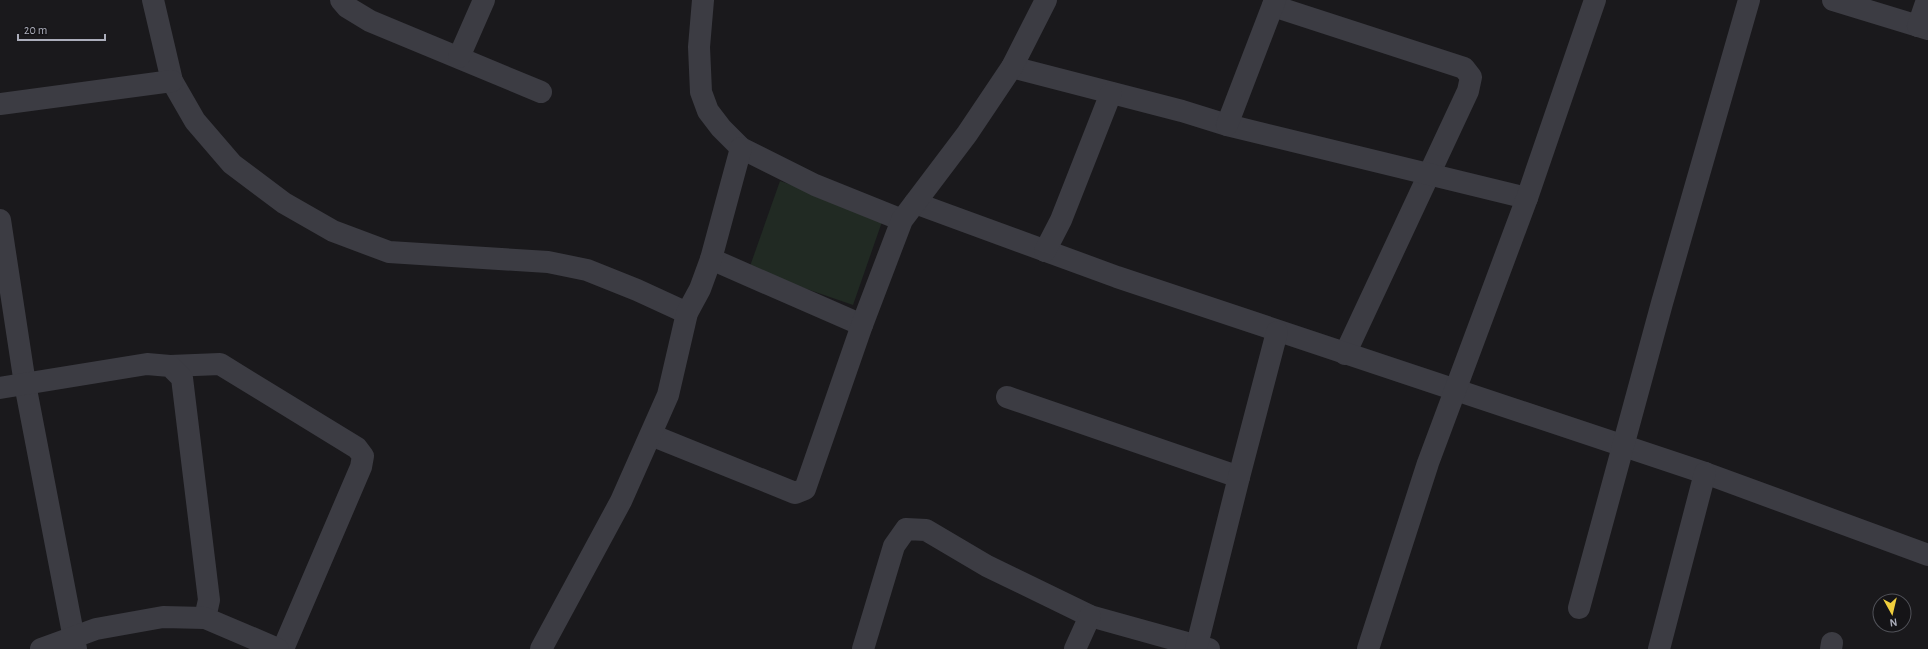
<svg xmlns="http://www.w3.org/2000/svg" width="1928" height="649" font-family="'Alegreya Sans',sans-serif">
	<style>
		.green { fill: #212a23 }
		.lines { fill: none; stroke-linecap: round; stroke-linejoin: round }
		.street { stroke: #3c3c43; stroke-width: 22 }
	</style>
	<rect width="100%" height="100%" fill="#1a191c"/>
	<path class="green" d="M780,181L884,216L853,305L749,269Z"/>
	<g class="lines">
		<g class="street">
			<path d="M153,0L172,81L195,121L232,164L284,203L333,231L389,252L548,262L587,270L637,290L687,313"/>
			<path d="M341,0L347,7L370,21L541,92"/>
			<path d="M703,0L699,47L701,92L708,111L721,128L741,148L815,185L902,220"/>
			<path d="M1833,0L1928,29"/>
			<path d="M1273,6L1464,68L1471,77L1468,91L1345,354"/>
			<path d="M1918,26L1927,0"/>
			<path d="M459,57L484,0"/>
			<path d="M1012,67L1182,111L1227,125L1527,198"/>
			<path d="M0,104L172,81"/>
			<path d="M1227,125L1275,0"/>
			<path d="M915,203L1117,277L1705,473L1928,555"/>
			<path d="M0,220L25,384L76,649"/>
			<path d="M1045,251L1061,220L1111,93"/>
			<path d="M711,259L862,325"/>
			<path d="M170,366L220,364L357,448L363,456L361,467L283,649"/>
			<path d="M0,388L147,364L170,366L182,378L209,600L205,618"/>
			<path d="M1007,397L1239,477"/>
			<path d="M651,435L795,493L805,489L862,325L902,220L967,134L1012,67L1046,0"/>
			<path d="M1579,608L1662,303L1749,0"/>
			<path d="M41,649L96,629L163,617L205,618L278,649"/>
			<path d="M541,649L621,501L668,395L687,313L700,289L711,259L741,148"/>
			<path d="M863,649L894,546L906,529L926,530L987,566L1090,616L1209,649"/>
			<path d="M1075,649L1090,616"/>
			<path d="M1196,649L1239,477L1277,332"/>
			<path d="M1368,649L1428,463L1527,198L1595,0"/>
			<path d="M1659,649L1705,473"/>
			<path d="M1831,649L1832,643"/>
		</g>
	</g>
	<g transform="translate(1892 613) rotate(172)"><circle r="19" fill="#151417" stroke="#515259"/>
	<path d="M0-3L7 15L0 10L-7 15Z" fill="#f0ce3d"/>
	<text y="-6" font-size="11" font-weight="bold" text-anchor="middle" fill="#acaebb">N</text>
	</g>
	<path d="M18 34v6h87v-6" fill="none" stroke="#acaebb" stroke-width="2"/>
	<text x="24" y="34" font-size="12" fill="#acaebb" stroke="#151417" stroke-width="3" paint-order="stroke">20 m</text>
</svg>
